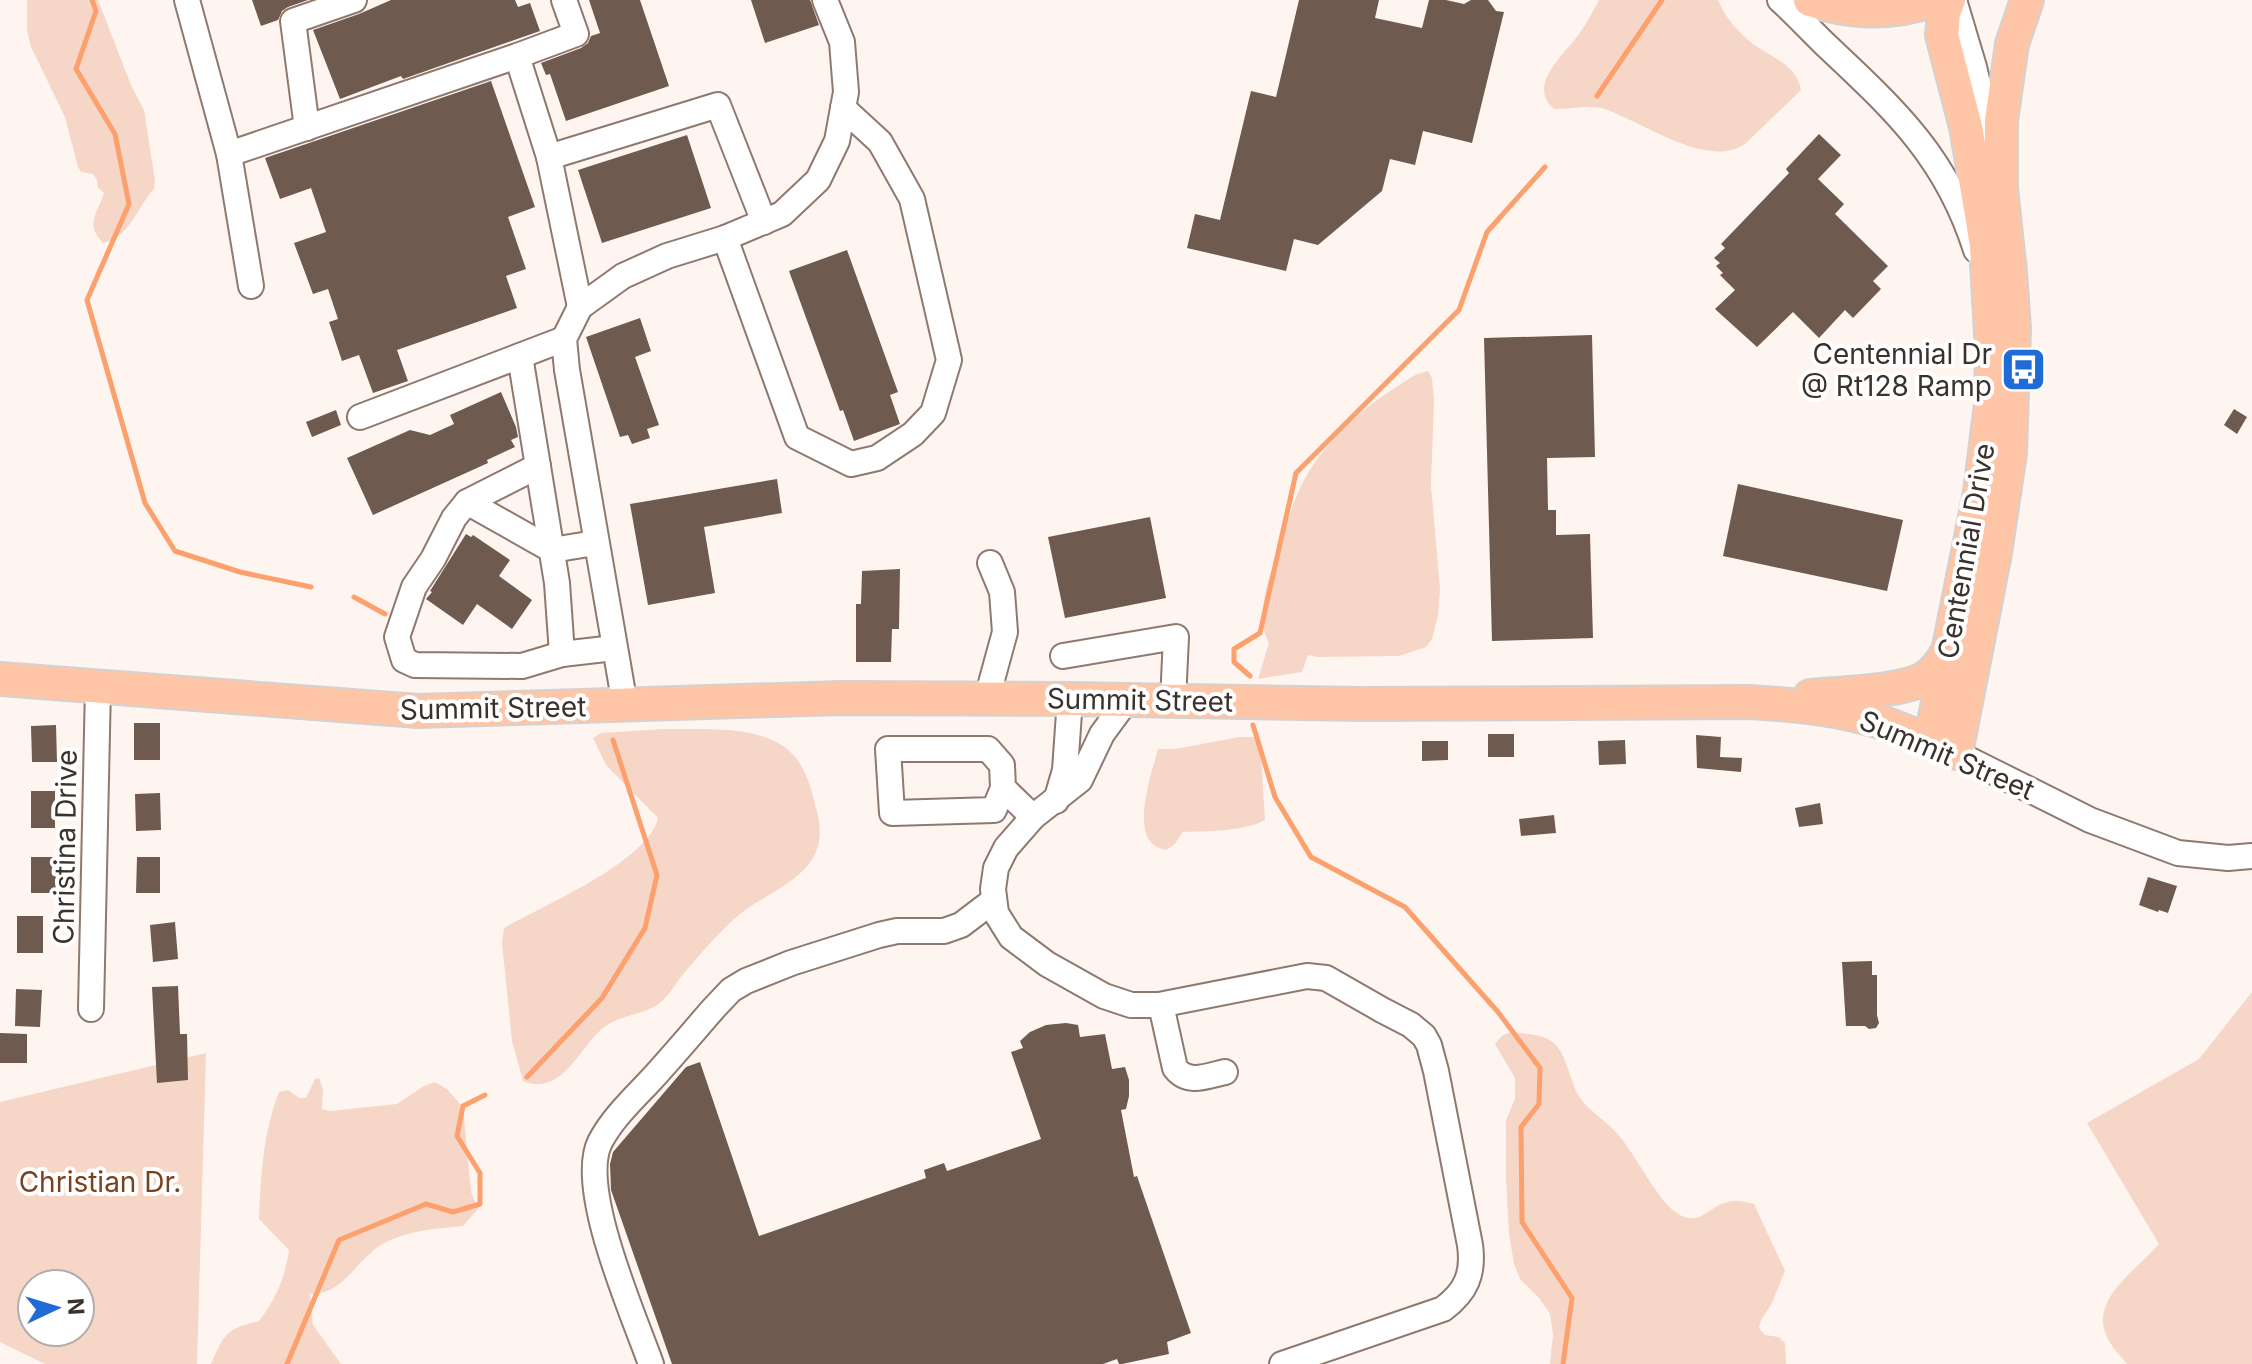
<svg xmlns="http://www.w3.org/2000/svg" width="2252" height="1364" font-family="Inter,sans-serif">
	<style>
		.green { fill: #f6d6c6; fill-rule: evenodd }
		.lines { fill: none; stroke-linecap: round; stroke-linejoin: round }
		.stream { stroke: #fca06e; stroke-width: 5 }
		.building { fill: #6e5a4f }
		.minor-casing { stroke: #8f796e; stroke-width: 28 }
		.major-casing { stroke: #d4d2d1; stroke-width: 36 }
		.minor { stroke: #fff; stroke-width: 24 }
		.major { stroke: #fec5a6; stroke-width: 32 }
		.labels { text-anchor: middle; stroke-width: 8; stroke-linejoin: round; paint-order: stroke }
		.poi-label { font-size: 28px; fill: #3b322d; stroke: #fff; text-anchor: end }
		.street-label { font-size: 28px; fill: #3b322d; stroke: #fff }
		.park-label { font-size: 28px; fill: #7b401d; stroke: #fff }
	</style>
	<rect width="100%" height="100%" fill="#fff5f0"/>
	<g class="green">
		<path d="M27,0H98L131,85L144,110L155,181L154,189C137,207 130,237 103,243C84,223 98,213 104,193L98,188L97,180L93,174L81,172L78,167L65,117L31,47L27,30Z"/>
		<path d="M1599,0H1718C1725,17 1738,32 1753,44C1771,57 1797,65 1801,90L1745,144C1707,170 1642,121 1604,109C1590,104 1569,110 1554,109C1526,85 1565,54 1579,34C1587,23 1593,11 1599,0Z"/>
		<path d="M1428,371L1432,378L1434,400L1431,485L1440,588L1438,616L1432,639L1426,647L1399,656L1318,657L1308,655L1302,672L1258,679L1269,643C1255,620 1267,584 1275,560C1284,535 1290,508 1302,484C1321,447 1355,414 1390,391C1402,384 1414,373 1428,371Z"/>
		<path d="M664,729C704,730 769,723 796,758C807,772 812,791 816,808C822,828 822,849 808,865C789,888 756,899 734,919C717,935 700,954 685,972C677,981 671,993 662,1001C647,1015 624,1014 607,1025C580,1043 564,1098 523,1081L512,1041L502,943L504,928C542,906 648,862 658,818L606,765L593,738L601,733Z"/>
		<path d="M1239,737H1256L1261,754L1265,820C1242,832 1209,831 1183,832L1174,845L1166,850C1162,849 1158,848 1154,845C1132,829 1152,771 1158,749H1175Z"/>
		<path d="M2252,992V1364H2127C2122,1357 2115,1351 2111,1344C2083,1303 2135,1272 2159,1244L2087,1123L2199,1059Z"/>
		<path d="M1513,1032C1525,1034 1544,1034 1554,1043C1566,1054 1570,1079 1577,1093C1587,1111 1608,1121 1620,1137C1636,1156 1657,1198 1674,1211C1698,1229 1706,1209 1724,1203C1734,1199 1743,1201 1754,1204L1785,1271L1771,1305L1761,1320L1759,1328L1765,1335L1779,1337L1785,1343L1786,1364H1550L1553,1334L1550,1314L1540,1299L1520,1279L1514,1264L1509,1234L1506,1179V1120L1515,1099V1078L1495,1044L1503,1035Z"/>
		<path d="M206,1053L197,1364H45L0,1342V1102ZM32,1284H80V1332H32Z"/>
		<path d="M319,1078L323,1089L322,1109L330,1111L397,1104L424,1086L435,1082L447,1089L463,1107L471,1192L478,1209L463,1226C435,1229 409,1230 384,1243C357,1258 344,1295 310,1294L313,1325L341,1364H211C224,1334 226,1329 259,1321C276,1299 285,1278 289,1250L259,1219C261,1176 263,1132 279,1092L288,1090L299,1098H306L315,1079Z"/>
	</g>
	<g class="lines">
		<g class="stream">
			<path d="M92,0L96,11L76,69L115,134L129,204L87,300L145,503L175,551L240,572L311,587"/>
			<path d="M1597,96L1662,0"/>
			<path d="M354,597L385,614"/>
			<path d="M1250,676L1234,662V649L1260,633L1296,473L1459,310L1487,232L1545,167"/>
			<path d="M1253,725L1275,797L1311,857L1405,907L1498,1012L1540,1068L1539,1104L1521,1127L1522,1222L1572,1298L1563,1364"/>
			<path d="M527,1077L602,998L645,928L657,875L613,740"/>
			<path d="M287,1364L339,1240L426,1204L453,1212L480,1204V1173L457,1136L463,1106L485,1095"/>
		</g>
	</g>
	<g class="building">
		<path d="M252,0H308L288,7L282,11L278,20L261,26Z"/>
		<path d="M391,0H515L518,7L530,3L540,31L403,79L401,76L340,99L313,30L359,14Z"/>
		<path d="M589,0H640L669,86L566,121L550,74L546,75L541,63L581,48L588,43L591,36L600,33Z"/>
		<path d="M751,0H810L819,25L765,43Z"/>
		<path d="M1299,0H1379L1375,18L1422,28L1429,0H1446L1464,4L1471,0H1488L1496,11L1504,12L1472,143L1423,131L1415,165L1390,159L1382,191L1318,245L1294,239L1286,271L1187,248L1195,214L1220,220L1251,91L1276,97Z"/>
		<path d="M491,81L535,207L508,217L526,269L506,276L517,308L397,350L408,381L373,393L359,355L342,361L329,322L338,319L328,289L313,294L294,243L326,232L311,188L280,199L265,158Z"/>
		<path d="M1819,134L1841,155L1818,179L1844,204L1835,214L1888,266L1873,281L1881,289L1853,318L1845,310L1819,338L1793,312L1757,347L1715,309L1735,290L1720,275L1723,273L1716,266L1720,263L1714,258L1725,248L1721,244L1789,173L1786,169Z"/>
		<path d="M687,135L711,208L602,243L578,170Z"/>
		<path d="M847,250L898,392L890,395L900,424L854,441L843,410L840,411L789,271Z"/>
		<path d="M640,318L651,351L635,357L659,425L647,429L650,438L632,444L628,435L620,437L586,337Z"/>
		<path d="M1592,335L1595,457L1547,458L1548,510H1556V535L1590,534L1593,638L1492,641L1484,338Z"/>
		<path d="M501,392L516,427L518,437L511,440L515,447L487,460L488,463L373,515L347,458L410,430L430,435L454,424L450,415Z"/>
		<path d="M2234,409L2247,417L2237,434L2224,425Z"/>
		<path d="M336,410L341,425L312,437L306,422Z"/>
		<path d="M777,479L782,513L704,527L715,593L648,605L630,504Z"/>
		<path d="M1738,484L1903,520L1887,591L1723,556Z"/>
		<path d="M1150,517L1166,598L1065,618L1048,537Z"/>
		<path d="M466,534L471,537L473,535L510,560L499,576L532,600L512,629L477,604L463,625L426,599L432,592L430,591Z"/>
		<path d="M900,569L899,629H892L891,662H856V604H861L862,571Z"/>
		<rect x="134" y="723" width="26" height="37"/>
		<path d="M56,725L57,762H32L31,726Z"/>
		<rect x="1488" y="734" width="26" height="23"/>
		<path d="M1696,735L1721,737L1720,757L1742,758L1741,772L1697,768Z"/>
		<path d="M1625,740L1626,764L1599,765L1598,741Z"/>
		<path d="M1422,741H1448V760L1422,761Z"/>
		<rect x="31" y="791" width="24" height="37"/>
		<path d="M160,793L161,830L136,831L135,794Z"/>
		<path d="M1820,803L1823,824L1799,827L1795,808Z"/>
		<path d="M1554,815L1556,833L1521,836L1519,819Z"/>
		<rect x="31" y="857" width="25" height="36"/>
		<path d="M137,857H160V893H136Z"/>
		<path d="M2148,877L2177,886L2168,913L2159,910L2158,912L2139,905Z"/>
		<rect x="17" y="916" width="26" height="37"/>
		<path d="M175,922L178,959L153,962L150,925Z"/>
		<path d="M1872,961V975H1877V1015L1879,1023L1876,1028L1869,1029L1865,1026H1846L1842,962Z"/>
		<path d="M178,986L180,1034H187L188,1080L157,1083L152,987Z"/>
		<path d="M16,989L42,990L40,1027L15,1026Z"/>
		<path d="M1066,1023L1078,1025L1080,1037L1105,1034L1112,1069L1125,1067L1129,1080V1096L1126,1109L1121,1110L1134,1177L1137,1176L1191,1333L1167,1342L1169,1354L1122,1364H1119L1117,1359L1103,1364H672L611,1190L610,1164L613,1152L686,1067L700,1062L759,1236L926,1178L924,1170L944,1163L947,1171L1041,1139L1011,1052L1023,1048L1020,1041L1030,1032L1046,1025Z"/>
		<path d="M0,1033L27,1034V1063H0Z"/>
	</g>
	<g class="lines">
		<defs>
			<g id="minor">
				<path d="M187,0L229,154L251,286"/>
				<path d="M1780,0C1797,15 1812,32 1829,48C1896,111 1947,158 1976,250"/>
				<path d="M1954,0L1974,67L1993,146"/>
				<path d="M517,56L549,157"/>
				<path d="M307,128L293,21L354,0"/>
				<path d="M229,154L517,56L576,34L564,0"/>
				<path d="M725,238L797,437L851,464L877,458L913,434L933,413L949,360L912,199L880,142L843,108"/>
				<path d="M580,307L549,157L718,105L764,222"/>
				<path d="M520,356L557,583L562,654L614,648"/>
				<path d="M360,417L564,339"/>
				<path d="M538,466L467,502L454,518L433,559L414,587L397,637L404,660L415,665L522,666L562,654"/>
				<path d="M467,502L552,550L595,543"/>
				<path d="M1063,656L1176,637L1173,701"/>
				<path d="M987,698L1005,632L1002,592L990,563"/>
				<path d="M1127,700L1102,734L1080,780L1033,817L1006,848L996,868L993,889L996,913L1011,937L1047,964L1104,996L1131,1005H1159L1307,976L1326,978L1382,1010L1411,1025L1424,1036L1429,1045L1436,1071L1470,1245C1474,1274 1466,1292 1443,1309L1282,1364"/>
				<path d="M625,705L567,370L564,339L580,307L623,276L667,256L725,238L782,214L818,180L837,141L846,92L842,42L825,0"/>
				<path d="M1956,753L2090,820L2178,853L2228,858L2252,856"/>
				<path d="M1003,788L1002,765L988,749H888L892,813L994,810L1003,788L1033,817"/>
				<path d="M1056,801L1065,770L1070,699"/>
				<path d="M1161,1005L1175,1068C1188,1085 1207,1076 1225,1072"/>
				<path d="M91,1009L98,686"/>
				<path d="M651,1364C634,1316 577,1188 600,1142C612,1119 632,1100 650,1081C672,1057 693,1032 714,1008L731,990L746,981L791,963L879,935L897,931H944L961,925L994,900"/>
			</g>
			<g id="major">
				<path d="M1810,0C1852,13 1891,15 1933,0"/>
				<path d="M0,679L418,711L841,698L1070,699L1362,704L1747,702C1786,704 1825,707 1863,717C1895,725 1925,740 1956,753L1995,553L2010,453L2014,328L2010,272L2001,188V121L2012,44L2027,0"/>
				<path d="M1810,696C1839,693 1900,692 1923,679C1935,673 1942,661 1948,651"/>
				<path d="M1930,742L1980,492L1991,404L1992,351L1986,246L1981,214L1966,127L1942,35L1944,13L1949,0"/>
			</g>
		</defs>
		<use href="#minor" class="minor-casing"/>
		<use href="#major" class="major-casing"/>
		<use href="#minor" class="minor"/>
		<use href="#major" class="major"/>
	</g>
	<defs>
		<symbol id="bus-square" viewBox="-11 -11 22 22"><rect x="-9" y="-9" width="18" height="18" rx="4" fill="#216bd6" stroke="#fff"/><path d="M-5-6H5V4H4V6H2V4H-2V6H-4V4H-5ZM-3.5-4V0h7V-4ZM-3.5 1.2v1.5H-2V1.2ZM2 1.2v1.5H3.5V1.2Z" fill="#fff"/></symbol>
	</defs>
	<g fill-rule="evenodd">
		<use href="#bus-square" x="1998" y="344" width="51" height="51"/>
	</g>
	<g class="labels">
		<g class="poi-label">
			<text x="1992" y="364">Centennial Dr<tspan x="1992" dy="32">@ Rt128 Ramp</tspan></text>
		</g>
		<g class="street-label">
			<text transform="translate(1966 551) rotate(-80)" y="10">Centennial Drive</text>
			<text transform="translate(1140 700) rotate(1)" y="10">Summit Street</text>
			<text transform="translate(493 708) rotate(-1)" y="10">Summit Street</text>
			<text transform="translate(1947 755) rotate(23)" y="10">Summit Street</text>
			<text transform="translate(65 847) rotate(-89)" y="10">Christina Drive</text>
		</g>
		<g class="park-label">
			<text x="100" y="1192">Christian Dr.</text>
		</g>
	</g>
	<g transform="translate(56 1308) rotate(86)"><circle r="38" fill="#ffffff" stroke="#b1adab" stroke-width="2"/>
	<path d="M0-6L14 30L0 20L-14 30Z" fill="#216bd6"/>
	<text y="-12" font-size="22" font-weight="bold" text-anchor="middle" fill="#3b322d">N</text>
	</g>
</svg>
